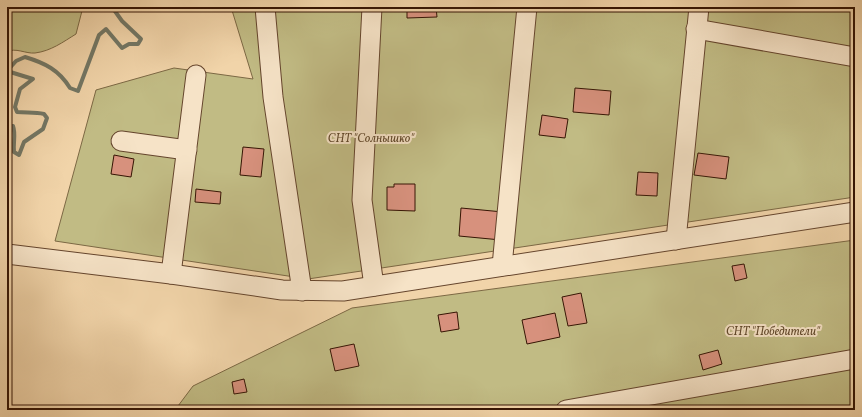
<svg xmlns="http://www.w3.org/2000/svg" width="862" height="417" font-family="Vollkorn,serif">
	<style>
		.green { fill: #c1bb84; stroke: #7c6844 }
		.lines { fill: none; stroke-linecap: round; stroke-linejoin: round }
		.stream { stroke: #737765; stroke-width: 4 }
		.building { fill: #d7917d; stroke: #361504 }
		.minor-casing { stroke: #65452d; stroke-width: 21 }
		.minor { stroke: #f6e3c7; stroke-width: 19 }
		.labels { text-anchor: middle; stroke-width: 4; stroke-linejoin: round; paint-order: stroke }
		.park-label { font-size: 12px; font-style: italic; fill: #60472a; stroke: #f6e3c7 }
	</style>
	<rect width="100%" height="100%" fill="#f1d4a9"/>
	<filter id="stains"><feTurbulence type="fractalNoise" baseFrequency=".005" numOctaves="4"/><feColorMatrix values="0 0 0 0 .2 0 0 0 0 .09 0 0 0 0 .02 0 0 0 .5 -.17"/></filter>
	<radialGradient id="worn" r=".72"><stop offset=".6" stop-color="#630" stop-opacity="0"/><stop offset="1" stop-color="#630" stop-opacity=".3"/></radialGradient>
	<g class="green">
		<path d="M7,7H83L76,34C63,42 51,51 35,53C26,54 15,47 7,52Z"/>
		<path d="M231,7H855V197L308,279L55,241L96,90L174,68L253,79Z"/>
		<path d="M855,240V410H175L193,386L352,308Z"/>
	</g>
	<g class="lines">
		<path class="stream" d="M7,127L13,126C16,134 13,142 14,152L19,155L24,142L43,129L47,118L44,114C35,112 26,113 17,112L15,107L20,89L33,79L7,71L16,61L25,57C45,63 59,70 70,88L78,91L99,35L106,29L122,48L129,44H138L141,39L122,21L112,7"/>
	</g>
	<g class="building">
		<path d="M407,7H436L437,17L407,18Z"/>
		<path d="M575,88L611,91L609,115L573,112Z"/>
		<path d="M542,115L568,119L565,138L539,135Z"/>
		<path d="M243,147L264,149L261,177L240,175Z"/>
		<path d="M698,153L729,157L726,179L694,175Z"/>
		<path d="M114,155L134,159L131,177L111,174Z"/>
		<path d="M638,172L658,173L657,196L636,195Z"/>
		<path d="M394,184H415V211L387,210V187H394Z"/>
		<path d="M196,189L221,192L220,204L195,202Z"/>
		<path d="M461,208L503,212L501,240L459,236Z"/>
		<path d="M744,264L747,278L735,281L732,266Z"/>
		<path d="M581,293L587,323L568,326L562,297Z"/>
		<path d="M457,312L459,329L441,332L438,315Z"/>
		<path d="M555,313L560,337L527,344L522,320Z"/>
		<path d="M354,344L359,366L335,371L330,349Z"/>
		<path d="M718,350L722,364L703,370L699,355Z"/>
		<path d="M244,379L247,392L234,394L232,382Z"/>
	</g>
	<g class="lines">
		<defs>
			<g id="minor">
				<path d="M265,7L273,97L302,291"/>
				<path d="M372,7L362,200L374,286"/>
				<path d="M696,29L855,57"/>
				<path d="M121,141L187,150"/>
				<path d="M676,240L699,7"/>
				<path d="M7,254L171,274L282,290L343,291L855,212"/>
				<path d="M502,266L527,7"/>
				<path d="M171,274L196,75"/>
				<path d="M566,410L855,359"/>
			</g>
		</defs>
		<use href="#minor" class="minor-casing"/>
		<use href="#minor" class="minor"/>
	</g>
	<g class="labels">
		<g class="park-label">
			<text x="371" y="142">СНТ "Солнышко"</text>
			<text x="773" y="335">СНТ "Победители"</text>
		</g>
	</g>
	<rect width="862" height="417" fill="none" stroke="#f1d4a9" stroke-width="24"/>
	<rect x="8" y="8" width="846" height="401" fill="none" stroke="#361504" stroke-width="2"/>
	<rect x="12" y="12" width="838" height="393" fill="none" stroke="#361504"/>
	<rect width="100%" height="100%" filter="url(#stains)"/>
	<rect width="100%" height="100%" fill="url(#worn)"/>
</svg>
